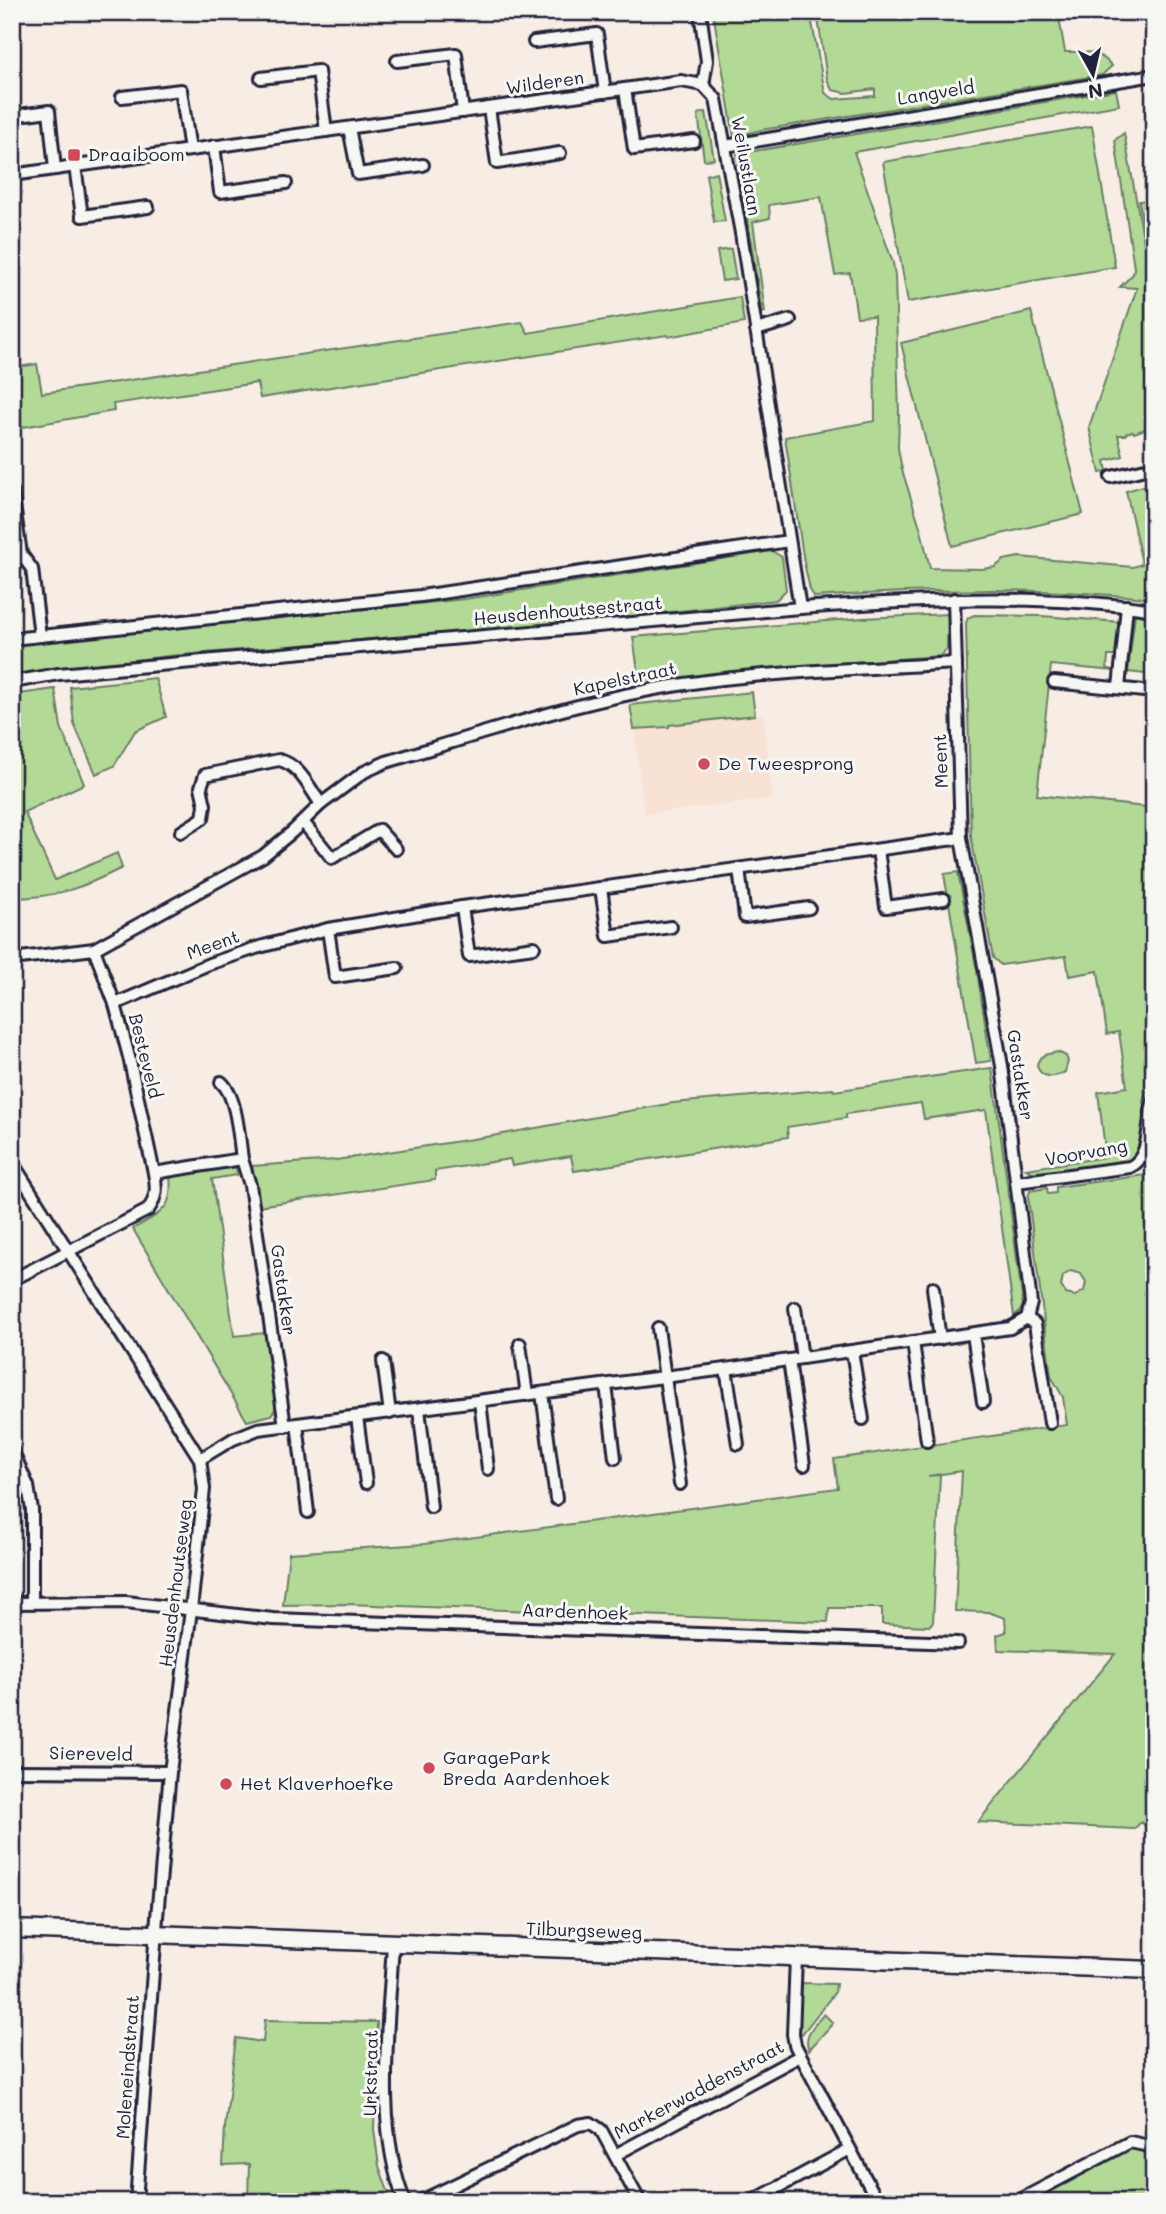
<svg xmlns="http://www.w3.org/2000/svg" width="1166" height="2214" font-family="Mali,sans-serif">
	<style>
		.built { fill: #f8e2d3 }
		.green { fill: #b2da96; stroke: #6a7e68; stroke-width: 2; fill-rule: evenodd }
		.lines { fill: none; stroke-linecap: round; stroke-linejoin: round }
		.minor-casing { stroke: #22223b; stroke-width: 16 }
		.secondary-casing { stroke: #22223b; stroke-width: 21 }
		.minor { stroke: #f6f6f2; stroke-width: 10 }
		.secondary { stroke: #f6f6f2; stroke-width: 16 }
		.poi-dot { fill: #d1495b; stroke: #f6f6f2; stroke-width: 2.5 }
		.labels { text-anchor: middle; stroke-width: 6; stroke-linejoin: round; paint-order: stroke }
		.street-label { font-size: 18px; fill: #22223b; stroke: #f6f6f2 }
		.poi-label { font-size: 18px; fill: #22223b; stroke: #f6f6f2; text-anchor: start }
	</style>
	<rect width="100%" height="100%" fill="#f7ede4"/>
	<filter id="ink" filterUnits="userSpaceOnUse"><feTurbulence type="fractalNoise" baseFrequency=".0143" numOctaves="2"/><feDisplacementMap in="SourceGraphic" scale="14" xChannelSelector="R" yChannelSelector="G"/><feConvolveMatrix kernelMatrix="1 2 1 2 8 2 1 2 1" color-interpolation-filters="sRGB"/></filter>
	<g filter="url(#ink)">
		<path class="built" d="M763,714L773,799L644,814L634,729L659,726L660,728L668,727L669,725Z"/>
		<g class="green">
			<path d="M713,12H810L825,93L834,99L875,96V89L846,93L832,90L827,79L817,12H1058L1065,52C1086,52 1097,49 1112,66L1102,75L761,130L734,137Z"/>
			<path d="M1116,90L1119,105L854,152L893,263L895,276L899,415L898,448L902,470L921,530L930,568L982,569L995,567L1004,560L1019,557L1133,567L1142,564L1126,491L1154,483V599C1041,586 928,589 814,597L810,590L804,562L785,437L875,421L874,316L857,317L850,273L835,275L821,197L769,205L770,218L753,222L765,312L762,313L737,154Z"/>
			<path d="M706,112L714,159L704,160L698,114Z"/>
			<path d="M1092,126L1115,267L908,302L883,162Z"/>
			<path d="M1124,133L1147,259L1148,255L1139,201L1154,199V426L1134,433L1133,431L1126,433V435H1118L1123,456L1105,461L1107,471L1100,473L1089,427L1137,288L1120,287L1133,274L1134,268L1115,140Z"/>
			<path d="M716,172L725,221L714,222L706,175Z"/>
			<path d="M731,249L736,279L722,281L717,251Z"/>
			<path d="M740,297L744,323L668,337L667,335L260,398L257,383L113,404L114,411L12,429V368L37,364L42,393L522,322L528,333Z"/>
			<path d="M1031,311L1083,514L952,546L901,343Z"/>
			<path d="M772,551L782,557L786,590L776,600L600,620L168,656L12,675V645L465,599Z"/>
			<path d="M948,614L947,649L940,656L785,667L640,684L633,637L863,618Z"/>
			<path d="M1135,614L1154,617V675L1128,672Z"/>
			<path d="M974,615L1042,616L1120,622L1116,656H1108L1107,668L1115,671L1051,665L1037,795L1154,808V1085C1146,1090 1144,1095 1143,1103L1147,1104L1138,1153L1135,1159L1130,1162L1036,1174L1026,1169L1106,1157L1098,1092L1127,1087L1119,1032L1107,1034L1098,971L1069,976L1066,956L1001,965L993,958L971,836L966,623L968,618Z"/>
			<path d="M155,678L166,717L135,731L114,766L96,774L74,724L70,687Z"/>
			<path d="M55,689L61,727L84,784L24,812L55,880L117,853L122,868C84,887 56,898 12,898V695Z"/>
			<path d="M752,692L755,715L669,725V727L634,729L630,705Z"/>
			<path d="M958,872L977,971L991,1061L976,1063L944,874Z"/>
			<path d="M1058,1052L1066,1056L1068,1061L1065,1072C1054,1078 1040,1079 1037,1065C1039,1054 1048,1054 1058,1052Z"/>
			<path d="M992,1068L1023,1305L1020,1311L1014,1316L986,1110L924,1119L921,1103L846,1114V1118L787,1127L788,1137L574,1171L571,1156L512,1166L510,1159L435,1171V1180L258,1206L252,1166L336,1160L492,1136L673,1103L833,1089L834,1091Z"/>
			<path d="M236,1167L237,1175L212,1179L234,1336L265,1333L276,1408L271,1415L247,1421L133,1229C159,1213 174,1211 170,1176Z"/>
			<path d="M1154,1174V1833L1141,1822L1134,1829L978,1822L1115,1654L998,1650L997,1635L1006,1632L1005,1618L988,1612L955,1611L962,1471L928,1476L940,1475L933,1622L929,1626L882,1624V1608H829L828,1622L347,1604L283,1605L289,1553L424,1544L838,1488L834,1459L1067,1425L1063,1397L1051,1376L1028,1197L1030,1191L1047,1188L1048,1194L1056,1193V1187ZM1071,1271L1081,1274L1086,1282L1084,1291L1075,1296L1066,1294L1061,1286L1063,1276Z"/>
			<path d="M802,1983L836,1984L835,1992L802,2034L799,2032Z"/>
			<path d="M824,2014L833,2023L809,2050C802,2035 815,2025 824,2014Z"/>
			<path d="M265,2020L377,2022L374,2130L379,2166L389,2194L386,2202H248L249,2164L223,2165L225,2127L236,2038L263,2042Z"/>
			<path d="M1137,2148L1154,2151V2202H1028L1127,2150Z"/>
		</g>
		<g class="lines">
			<defs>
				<g id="minor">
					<path d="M700,12L707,61L703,85"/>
					<path d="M534,42L597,34L605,92"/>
					<path d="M397,61L456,54L463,112"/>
					<path d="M261,78L318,71L326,131"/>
					<path d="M703,85L716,99L741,233L800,608"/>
					<path d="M625,89L634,149L694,141"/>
					<path d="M122,97L181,90L190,150"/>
					<path d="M489,108L497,163L560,153"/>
					<path d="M12,116L49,111L55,169"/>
					<path d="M349,128L358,174L423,165"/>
					<path d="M214,146L220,192L286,183"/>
					<path d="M725,146L1154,75"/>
					<path d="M75,166L82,216L148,207"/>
					<path d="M12,175L681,81L703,85"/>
					<path d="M756,330L790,320"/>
					<path d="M1111,477L1154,467"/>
					<path d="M12,491L21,554L32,569L40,636"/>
					<path d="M12,639L421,596L789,541"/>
					<path d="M12,682L59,674L125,668L800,608C918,600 1036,593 1154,610"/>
					<path d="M1054,682L1154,692"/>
					<path d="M1119,688L1127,606"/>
					<path d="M303,822L332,858L379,830L396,849"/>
					<path d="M181,832L203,818L205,805L201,787L205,775L279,760C299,764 310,789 321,804"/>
					<path d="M878,850L886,907L944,899"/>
					<path d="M739,869L745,917L809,908"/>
					<path d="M601,888L608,936L671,927"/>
					<path d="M462,907L469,956L534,947"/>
					<path d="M328,929L335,977L397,968"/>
					<path d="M12,959L94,949L263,856L292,832L321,804L364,772L386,762C485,733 583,699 685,684C774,671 866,669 956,663"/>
					<path d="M115,1004L209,964L256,948L328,929L462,907L961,838L954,599"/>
					<path d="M242,1159L250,1185L285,1426"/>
					<path d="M12,1162L200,1459L204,1489L191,1610L170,1772L157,1917L136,2202"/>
					<path d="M154,1173L242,1159C239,1138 237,1096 221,1082"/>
					<path d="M1017,1182L1130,1167C1152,1157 1146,1121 1154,1100"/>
					<path d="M12,1280L148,1210C157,1197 157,1188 154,1173L129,1057L115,1004L94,949"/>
					<path d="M933,1288L940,1339"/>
					<path d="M795,1308L802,1358"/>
					<path d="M1027,1318L1035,1324L1050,1423"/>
					<path d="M658,1328L680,1484"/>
					<path d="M973,1334L983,1402"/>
					<path d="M913,1342L927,1441"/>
					<path d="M520,1344L527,1395"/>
					<path d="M852,1351L863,1419"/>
					<path d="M789,1360L804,1465"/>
					<path d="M383,1361L390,1413"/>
					<path d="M726,1369L738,1444"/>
					<path d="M606,1385L615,1458"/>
					<path d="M542,1393L556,1499"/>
					<path d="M480,1401L488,1469"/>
					<path d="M419,1409L431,1507"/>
					<path d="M357,1417L366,1483"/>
					<path d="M297,1424L308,1512"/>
					<path d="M12,1450L28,1486L32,1510V1602"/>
					<path d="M200,1459L233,1439L258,1429L726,1369L1010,1328L1027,1318L1031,1303L1002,1066L961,838"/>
					<path d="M12,1603L126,1602L273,1619L958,1643"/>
					<path d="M12,1771L170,1772"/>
					<path d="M393,1943C389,2023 374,2127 405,2202"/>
					<path d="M796,1958L793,2034L795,2045L878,2202"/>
					<path d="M615,2155L800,2056"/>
					<path d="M419,2202L578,2125L591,2123L601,2130L640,2202"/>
					<path d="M751,2202L850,2149"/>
					<path d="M1016,2202L1130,2142L1154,2147"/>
				</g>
				<path id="secondary" d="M12,1929L1154,1970"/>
			</defs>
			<use href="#minor" class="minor-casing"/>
			<use href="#secondary" class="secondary-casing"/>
			<use href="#minor" class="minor"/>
			<use href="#secondary" class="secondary"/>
		</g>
	</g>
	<g class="poi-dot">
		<rect x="67" y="148" width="14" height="14" rx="3.5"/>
		<circle cx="704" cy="764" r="7"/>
		<circle cx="429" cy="1768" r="7"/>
		<circle cx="226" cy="1784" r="7"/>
	</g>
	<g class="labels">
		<g class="street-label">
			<text transform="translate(545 83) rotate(-8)" y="6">Wilderen</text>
			<text transform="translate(936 93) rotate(-9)" y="6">Langveld</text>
			<text transform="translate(746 166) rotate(80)" y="6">Weilustlaan</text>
			<text transform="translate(568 611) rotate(-5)" y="6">Heusdenhoutsestraat</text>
			<text transform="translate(625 679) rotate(-12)" y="6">Kapelstraat</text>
			<text transform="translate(941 761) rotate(-92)" y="6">Meent</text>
			<text transform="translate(213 945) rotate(-20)" y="6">Meent</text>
			<text transform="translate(145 1056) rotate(76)" y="6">Besteveld</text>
			<text transform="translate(1020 1075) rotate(81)" y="6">Gastakker</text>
			<text transform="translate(1086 1153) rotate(-10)" y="6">Voorvang</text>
			<text transform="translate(283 1290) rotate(82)" y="6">Gastakker</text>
			<text transform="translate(176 1583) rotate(-83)" y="6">Heusdenhoutseweg</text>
			<text transform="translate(575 1612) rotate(2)" y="6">Aardenhoek</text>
			<text transform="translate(91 1754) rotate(1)" y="6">Siereveld</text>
			<text transform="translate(584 1931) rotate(2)" y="6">Tilburgseweg</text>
			<text transform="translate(128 2067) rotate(-86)" y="6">Moleneindstraat</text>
			<text transform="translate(371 2073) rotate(-89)" y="6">Urkstraat</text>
			<text transform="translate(699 2090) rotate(-28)" y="6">Markerwaddenstraat</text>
		</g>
		<g class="poi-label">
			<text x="88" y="161">Draaiboom</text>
			<text x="718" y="770">De Tweesprong</text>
			<text x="443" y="1764">GaragePark<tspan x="443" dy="21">Breda Aardenhoek</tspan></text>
			<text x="240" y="1790">Het Klaverhoefke</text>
		</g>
	</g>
	<rect width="1166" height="2214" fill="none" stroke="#f6f6f2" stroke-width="42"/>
	<rect x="21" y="21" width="1124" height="2172" fill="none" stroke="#22223b" stroke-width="2.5" filter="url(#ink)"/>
	<g transform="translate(1093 74) rotate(172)" stroke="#f6f6f2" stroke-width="5" paint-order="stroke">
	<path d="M0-5L12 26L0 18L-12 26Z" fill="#22223b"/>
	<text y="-10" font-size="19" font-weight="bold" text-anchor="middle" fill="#22223b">N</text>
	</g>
</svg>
